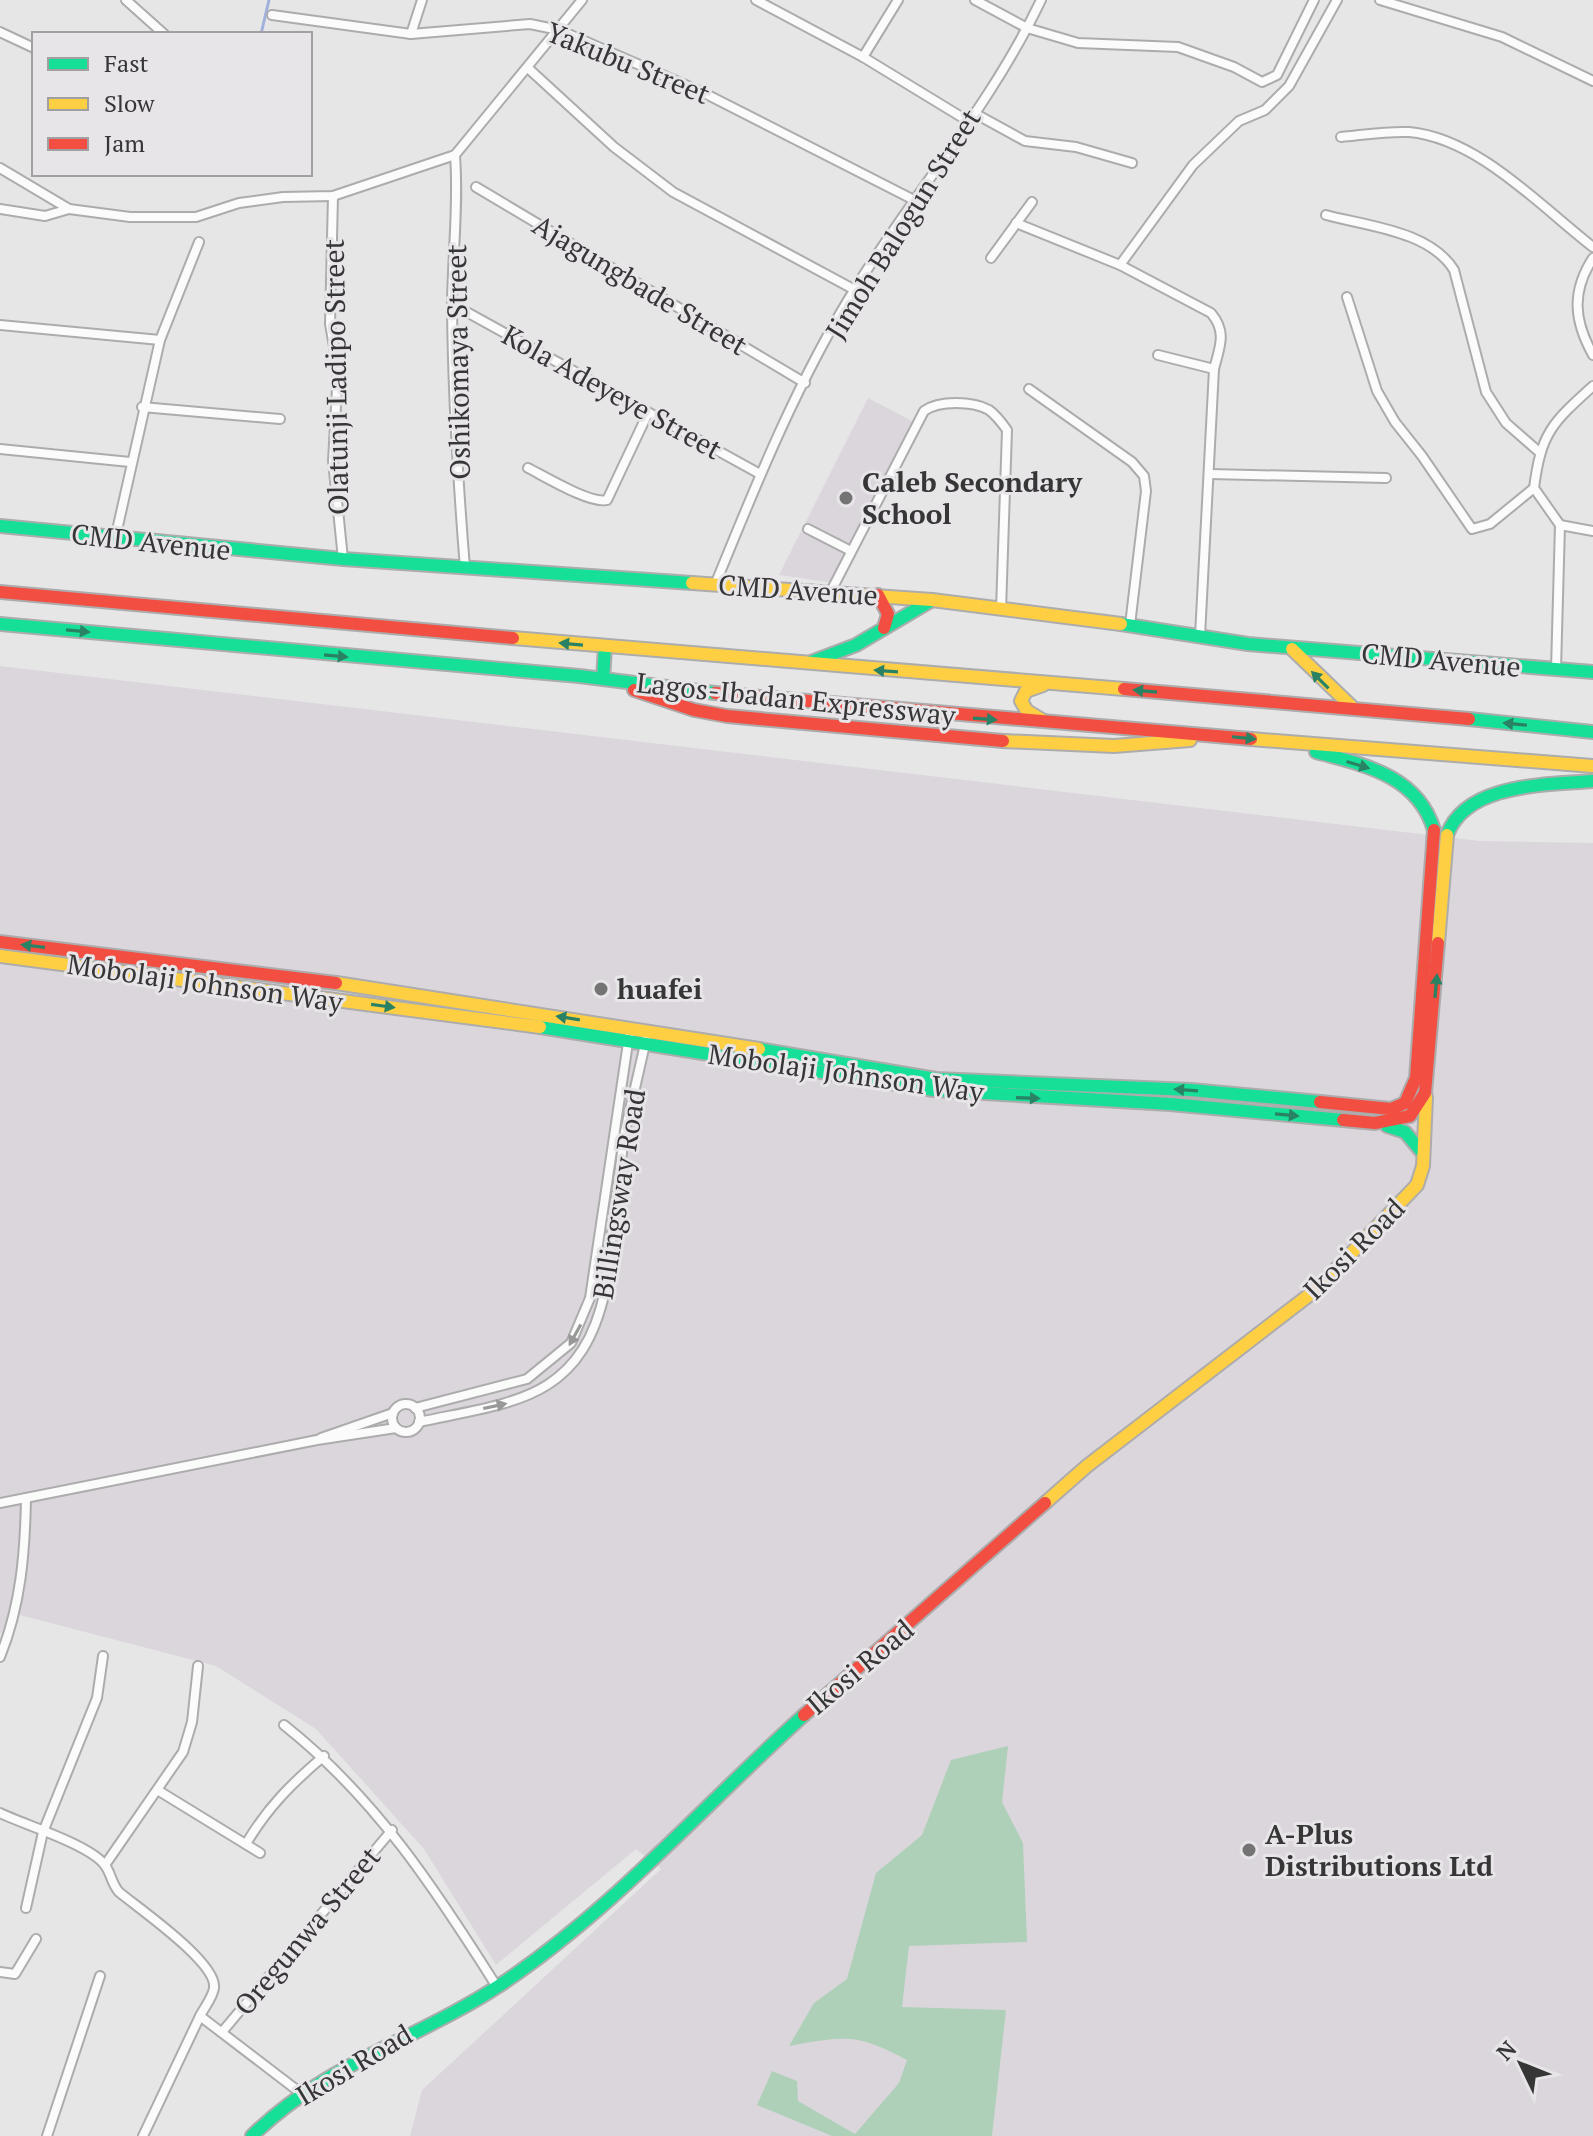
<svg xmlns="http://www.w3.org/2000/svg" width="1593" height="2136" font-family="'PT Serif',serif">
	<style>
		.built { fill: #dbd6dc }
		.forest { fill: #aed0b9 }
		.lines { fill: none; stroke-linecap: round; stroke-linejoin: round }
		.stream { stroke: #a0b2db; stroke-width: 3 }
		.street-casing { stroke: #adacad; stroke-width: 12 }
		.fast-casing { stroke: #adacad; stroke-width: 16 }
		.slow-casing { stroke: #adacad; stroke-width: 16 }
		.jam-casing { stroke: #adacad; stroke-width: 16 }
		.street { stroke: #fbfbfb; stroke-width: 8 }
		.fast { stroke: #16e098; stroke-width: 12 }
		.slow { stroke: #ffcf43; stroke-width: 12 }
		.jam { stroke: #f24e42; stroke-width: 12 }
		.oneway { fill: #288263 }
		.oneway2 { fill: #999899 }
		.poi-dot { fill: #757475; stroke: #e7e5e8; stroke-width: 3 }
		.labels { text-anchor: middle; stroke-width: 6; stroke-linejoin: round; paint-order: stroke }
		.street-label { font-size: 28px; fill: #373637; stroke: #e7e5e8 }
		.poi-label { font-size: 28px; font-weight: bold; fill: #373637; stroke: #e7e5e8; text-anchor: start }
	</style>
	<rect width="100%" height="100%" fill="#e7e6e7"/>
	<g class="built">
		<path d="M868,398L912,421L833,583L779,575Z"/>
		<path d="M0,666L1480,841L1593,843V2136H410L422,2090L661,1869L636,1849L496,1965L424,1849L316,1729L216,1666L12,1613L0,1635Z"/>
	</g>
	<path class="forest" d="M1008,1746L1002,1802L1023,1843L1027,1942L909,1946L902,2007L1006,2010L992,2136H832L757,2105L772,2071L797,2081L798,2101L855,2134L899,2083L907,2060C856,2033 845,2036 789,2046L814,2003L847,1979L876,1873L922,1835L951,1760Z"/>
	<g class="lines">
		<path class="stream" d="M261,34L269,0"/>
		<defs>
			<g id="street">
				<path d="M126,0L164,34"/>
				<path d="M756,0L863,57L968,121"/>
				<path d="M975,0L1027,28L1078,43L1178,47L1234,67L1262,82L1277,75L1314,0"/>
				<path d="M1380,0L1502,37L1593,81"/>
				<path d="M272,15L411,34L530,24L559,30L704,93L914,200"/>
				<path d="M0,32L34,48"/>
				<path d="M411,34L422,0"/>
				<path d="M863,57L898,0"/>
				<path d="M529,69L614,147L673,192L855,290"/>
				<path d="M974,113L1025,141L1076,147L1132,163"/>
				<path d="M1341,137C1363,135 1387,131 1409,132C1478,138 1541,207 1593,247"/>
				<path d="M455,155C459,207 452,257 452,309C453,396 458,482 465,568"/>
				<path d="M0,168L69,209L130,217H196L239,203L283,197L333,196L455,155L582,0"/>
				<path d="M476,187L805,383"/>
				<path d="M333,196L330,324L338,369L333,461L343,559"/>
				<path d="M0,209L45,216L69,209"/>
				<path d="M1326,215C1367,226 1430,231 1454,270L1486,392L1506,423L1538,451"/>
				<path d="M1016,223L1120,265L1211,313C1227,332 1220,346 1214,369L1200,636"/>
				<path d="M991,258L1032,202"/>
				<path d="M1593,258C1571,292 1574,321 1593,355"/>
				<path d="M1120,265L1193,165L1239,121L1265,110L1289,86L1337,0"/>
				<path d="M1347,297L1377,391L1395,422L1422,456L1472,529L1490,524L1534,488"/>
				<path d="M463,310L760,474"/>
				<path d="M0,325L160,340"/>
				<path d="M1158,355L1214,369"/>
				<path d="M1029,389L1132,462L1144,476L1146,491L1130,625"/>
				<path d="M142,407L280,419"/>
				<path d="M0,449L130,462"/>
				<path d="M528,468C546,477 590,504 607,500L648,413"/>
				<path d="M1210,474L1386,478"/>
				<path d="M1560,525L1534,488C1541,433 1552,423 1593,386"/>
				<path d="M1560,525L1593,531"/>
				<path d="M808,529L851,551"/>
				<path d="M115,539L160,340L199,242"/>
				<path d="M715,585C756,484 798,380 856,287C916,191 992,103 1041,0"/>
				<path d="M830,593L924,411C939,400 973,401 989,410C996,415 1002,423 1007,430L1001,610"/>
				<path d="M1556,669L1560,525"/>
				<circle cx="406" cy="1418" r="14"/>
				<path d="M415,1408L527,1379L571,1343L590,1298L629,1036"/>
				<path d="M419,1422C512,1402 581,1401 605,1291L624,1136L646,1040"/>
				<path d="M321,1438L393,1413"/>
				<path d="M0,1503L317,1440L396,1428"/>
				<path d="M0,1657C21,1605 25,1553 26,1498"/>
				<path d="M284,1725C375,1797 436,1890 497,1987"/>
				<path d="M159,1791L260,1853"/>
				<path d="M0,1813C25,1825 88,1844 104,1864C111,1872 111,1883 119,1892C138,1908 218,1963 214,1988C213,1997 204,2008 200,2016L302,2094"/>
				<path d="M246,1844C267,1808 292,1783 324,1756"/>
				<path d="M105,1865L183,1752L192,1722L198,1666"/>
				<path d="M26,1908L43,1832L97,1698L103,1656"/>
				<path d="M0,1972L15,1974L36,1939"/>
				<path d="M222,2032L392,1830"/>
				<path d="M47,2136L100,1976"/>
				<path d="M143,2136L200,2016"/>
			</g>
			<g id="fast">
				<path d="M0,526L343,559L692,583"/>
				<path d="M0,624L579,676L715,693"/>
				<path d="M1121,624L1248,644L1593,672"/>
				<path d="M811,662L856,645L932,600"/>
				<path d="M603,679L605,647"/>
				<path d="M1469,719L1593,732"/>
				<path d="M1316,752C1365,765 1418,776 1434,830"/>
				<path d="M1447,835C1466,783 1546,785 1593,781"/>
				<path d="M540,1027L934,1090L1170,1104L1343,1120"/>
				<path d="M759,1049L936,1079L1191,1090L1320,1102"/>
				<path d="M1387,1126L1405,1132L1421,1151"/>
				<path d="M252,2136C323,2065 418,2039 500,1985C613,1910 703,1806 804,1715"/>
			</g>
			<g id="slow">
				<path d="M692,583L932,600L1121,624"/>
				<path d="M513,638L1124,689"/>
				<path d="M1292,649L1351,706"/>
				<path d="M1042,720L1027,711L1021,701L1026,691L1043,685"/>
				<path d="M1251,739L1593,766"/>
				<path d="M1003,741L1114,746L1190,740"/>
				<path d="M1438,943L1447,835"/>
				<path d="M0,956L540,1027"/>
				<path d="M336,983L759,1049"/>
				<path d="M1045,1503L1087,1466L1317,1289L1417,1185L1423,1166L1426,1097"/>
			</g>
			<g id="jam">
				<path d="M0,592L513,638"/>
				<path d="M878,595L888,614L884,628"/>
				<path d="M1124,689L1469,719"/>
				<path d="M634,690L694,710L727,716L1003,741"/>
				<path d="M715,693L1251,739"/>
				<path d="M0,942L336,983"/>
				<path d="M1320,1102L1391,1109L1405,1103L1416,1078L1434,830"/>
				<path d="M1343,1120L1375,1123L1410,1116L1425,1093L1438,943"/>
				<path d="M804,1715L1045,1503"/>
			</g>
		</defs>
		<use href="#street" class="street-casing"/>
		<use href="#fast" class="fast-casing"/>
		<use href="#slow" class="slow-casing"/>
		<use href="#jam" class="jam-casing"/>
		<use href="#street" class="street"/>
		<use href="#fast" class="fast"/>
		<use href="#slow" class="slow"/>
		<use href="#jam" class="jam"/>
	</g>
	<defs><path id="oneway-solid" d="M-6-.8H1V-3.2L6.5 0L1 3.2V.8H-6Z" transform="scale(2)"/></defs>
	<g class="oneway">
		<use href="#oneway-solid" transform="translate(78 631) rotate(5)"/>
		<use href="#oneway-solid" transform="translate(571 644) rotate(-175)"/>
		<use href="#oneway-solid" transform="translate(336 656) rotate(5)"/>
		<use href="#oneway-solid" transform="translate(886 671) rotate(-176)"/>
		<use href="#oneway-solid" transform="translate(1320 680) rotate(-135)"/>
		<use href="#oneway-solid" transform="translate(1145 691) rotate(-175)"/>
		<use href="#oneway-solid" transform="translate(985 719) rotate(4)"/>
		<use href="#oneway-solid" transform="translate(1515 724) rotate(-174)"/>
		<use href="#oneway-solid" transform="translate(1244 738) rotate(6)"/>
		<use href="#oneway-solid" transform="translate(1358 765) rotate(17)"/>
		<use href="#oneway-solid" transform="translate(33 946) rotate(-173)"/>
		<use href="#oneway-solid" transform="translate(1436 986) rotate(-85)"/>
		<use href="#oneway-solid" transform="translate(383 1006) rotate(8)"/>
		<use href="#oneway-solid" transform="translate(568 1018) rotate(-171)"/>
		<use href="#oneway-solid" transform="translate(1186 1090) rotate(-176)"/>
		<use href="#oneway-solid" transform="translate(1028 1098) rotate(2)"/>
		<use href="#oneway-solid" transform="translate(1287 1115) rotate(5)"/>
	</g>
	<g class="oneway2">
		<use href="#oneway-solid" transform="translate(575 1335) rotate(119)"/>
		<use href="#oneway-solid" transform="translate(495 1406) rotate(-12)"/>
	</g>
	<g class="poi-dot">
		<circle cx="846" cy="498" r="8"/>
		<circle cx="601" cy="989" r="8"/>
		<circle cx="1249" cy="1850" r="8"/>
	</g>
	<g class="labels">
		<g class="street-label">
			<text transform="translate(628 63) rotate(22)" y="10">Yakubu Street</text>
			<text transform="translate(903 224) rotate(-58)" y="10">Jimoh Balogun Street</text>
			<text transform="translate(640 285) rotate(31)" y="10">Ajagungbade Street</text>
			<text transform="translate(458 362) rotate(-91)" y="10">Oshikomaya Street</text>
			<text transform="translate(336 377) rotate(-91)" y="10">Olatunji Ladipo Street</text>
			<text transform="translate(612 392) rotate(29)" y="10">Kola Adeyeye Street</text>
			<text transform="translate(151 542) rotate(6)" y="10">CMD Avenue</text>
			<text transform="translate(798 590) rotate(4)" y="10">CMD Avenue</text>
			<text transform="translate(1441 660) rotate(5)" y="10">CMD Avenue</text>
			<text transform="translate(796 699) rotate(6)" y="10">Lagos-Ibadan Expressway</text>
			<text transform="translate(205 983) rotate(8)" y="10">Mobolaji Johnson Way</text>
			<text transform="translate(846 1073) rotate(8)" y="10">Mobolaji Johnson Way</text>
			<text transform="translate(619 1194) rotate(-81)" y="10">Billingsway Road</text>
			<text transform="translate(1354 1249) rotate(-45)" y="10">Ikosi Road</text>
			<text transform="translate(860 1667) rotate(-40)" y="10">Ikosi Road</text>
			<text transform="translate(307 1931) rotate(-50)" y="10">Oregunwa Street</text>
			<text transform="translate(354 2065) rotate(-31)" y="10">Ikosi Road</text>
		</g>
		<g class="poi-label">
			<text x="862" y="492">Caleb Secondary<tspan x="862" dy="32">School</tspan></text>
			<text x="617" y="999">huafei</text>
			<text x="1265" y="1844">A-Plus<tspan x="1265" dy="32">Distributions Ltd</tspan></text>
		</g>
	</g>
	<rect x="32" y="32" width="280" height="144" fill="#e7e5e8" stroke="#a19fa1" stroke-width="2"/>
	<rect x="48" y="58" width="40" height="12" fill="#16e098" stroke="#a19fa1" stroke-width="2"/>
	<text x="104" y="72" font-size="24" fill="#373637">Fast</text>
	<rect x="48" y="98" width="40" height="12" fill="#ffcf43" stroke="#a19fa1" stroke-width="2"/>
	<text x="104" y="112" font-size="24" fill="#373637">Slow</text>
	<rect x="48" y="138" width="40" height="12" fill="#f24e42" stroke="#a19fa1" stroke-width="2"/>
	<text x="104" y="152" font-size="24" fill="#373637">Jam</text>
	<g transform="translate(1521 2064) rotate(313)" stroke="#e7e5e8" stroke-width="6" paint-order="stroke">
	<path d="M0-6L14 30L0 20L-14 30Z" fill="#373637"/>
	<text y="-12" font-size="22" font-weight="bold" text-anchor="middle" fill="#373637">N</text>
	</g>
</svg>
